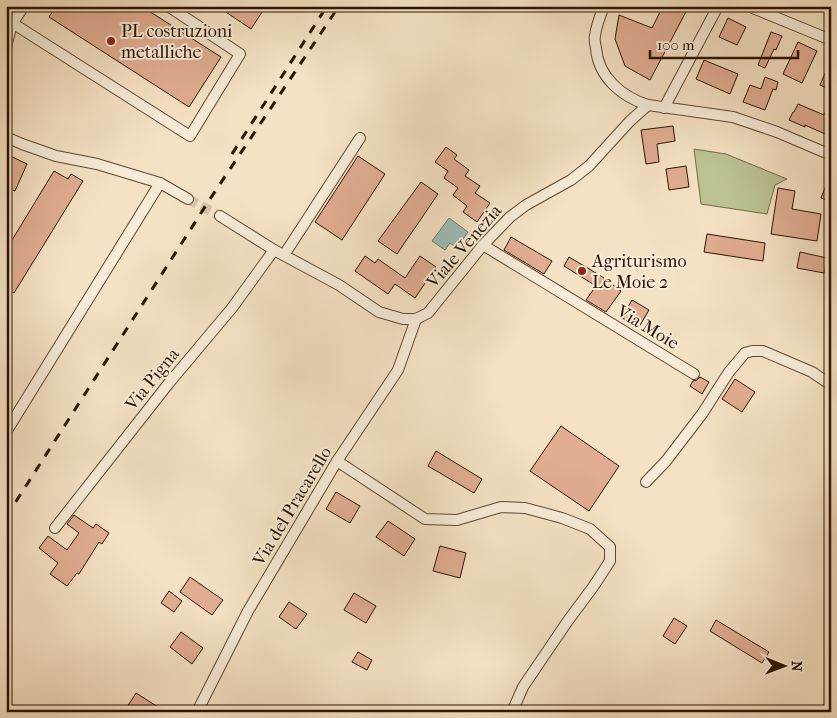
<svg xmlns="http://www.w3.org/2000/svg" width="837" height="718" font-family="'IM FELL French Canon',serif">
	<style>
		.green { fill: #bcc394; stroke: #746c4a }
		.water { fill: #9cbdb7; stroke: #6f796e }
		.building { fill: #e1ad93; stroke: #2b1400 }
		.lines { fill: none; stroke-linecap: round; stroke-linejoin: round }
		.minor-tunnel { stroke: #d7c3a7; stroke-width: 10; stroke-dasharray: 10 5; stroke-linecap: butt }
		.minor-casing { stroke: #5e4831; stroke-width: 12 }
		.minor { stroke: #f8ecd9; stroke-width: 10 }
		.rail { stroke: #2b1400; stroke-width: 3; stroke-dasharray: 9 9; stroke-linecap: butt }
		.poi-dot { fill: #8f2418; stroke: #f8ecd9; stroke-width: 2 }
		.labels { text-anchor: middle; stroke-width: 4; stroke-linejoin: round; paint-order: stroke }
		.poi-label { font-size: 18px; fill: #2b1400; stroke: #f8ecd9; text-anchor: start }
		.street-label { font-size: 18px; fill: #2b1400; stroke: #f8ecd9 }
	</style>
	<rect width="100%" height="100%" fill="#f5e2c4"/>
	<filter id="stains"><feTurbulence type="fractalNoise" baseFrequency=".004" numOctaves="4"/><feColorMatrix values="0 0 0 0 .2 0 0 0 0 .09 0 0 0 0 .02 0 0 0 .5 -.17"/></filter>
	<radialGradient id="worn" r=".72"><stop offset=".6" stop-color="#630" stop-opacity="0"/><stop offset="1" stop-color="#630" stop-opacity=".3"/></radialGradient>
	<path class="green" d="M694,149L726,154L787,179L775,185L767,214L701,204Z"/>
	<path class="water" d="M449,218L468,232L457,248L450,243L445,250L432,241Z"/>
	<g class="building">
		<path d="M56,6H141L221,57L189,107L49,17Z"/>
		<path d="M217,6H266L251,29Z"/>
		<path d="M663,6H689L650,80L625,66L615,39L619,15L652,28Z"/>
		<path d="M728,18L746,27L737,45L719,37Z"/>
		<path d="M771,32L782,36L776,50L774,49L765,68L758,65Z"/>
		<path d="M798,42L817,51L802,83L783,74Z"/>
		<path d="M831,59V90L820,85Z"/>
		<path d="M704,60L738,74L730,94L696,79Z"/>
		<path d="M765,77L778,82L776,90L773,89L765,110L743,102L750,85L761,89Z"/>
		<path d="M831,98V121L825,134L805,125V127L789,120L793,112H794L798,104L824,115Z"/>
		<path d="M673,126L675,141L657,144L659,162L646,164L641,130Z"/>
		<path d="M446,147L457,155L454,159L469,170L465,176L480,186L475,193L490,203L477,222L463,212L467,206L453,195L458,188L444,178L448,171L435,162Z"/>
		<path d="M6,154L27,164L15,191L6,187Z"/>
		<path d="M358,156L385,174L342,240L315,222Z"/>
		<path d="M686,166L689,187L669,190L666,169Z"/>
		<path d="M54,171L68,179L71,174L83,181L14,293L6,288V250Z"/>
		<path d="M830,175H831V202L821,198Z"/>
		<path d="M421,182L438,194L397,254L378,241Z"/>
		<path d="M778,188L795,191L792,209L821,214L817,241L771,234Z"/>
		<path d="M707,234L765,243L763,261L704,252Z"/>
		<path d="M511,237L552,261L544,274L504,250Z"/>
		<path d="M800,252L827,258L824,273L797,268Z"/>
		<path d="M365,256L375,263L378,259L405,278L420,256L436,267L415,298L395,284L388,294L355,271Z"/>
		<path d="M569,257L601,276L621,291L606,312L586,300L596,286L564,266Z"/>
		<path d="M632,300L649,310L639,327L622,318Z"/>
		<path d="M700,377L709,382L702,394L690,386L693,381L697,380Z"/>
		<path d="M735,379L755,392L742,412L722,399Z"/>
		<path d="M561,426L619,466L589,511L530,471Z"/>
		<path d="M436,451L482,479L474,493L428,466Z"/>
		<path d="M336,492L360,506L350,523L326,509Z"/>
		<path d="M74,515L93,528L96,524L109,533L102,544L99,542L79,574L77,573L67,586L50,574L58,563L39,548L48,536L67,550L79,533L67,524Z"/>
		<path d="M388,521L415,539L404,556L376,537Z"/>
		<path d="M440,546L466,553L460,578L433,571Z"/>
		<path d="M190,577L223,600L212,615L180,592Z"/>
		<path d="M169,591L182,601L174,612L161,603Z"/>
		<path d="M354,593L376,606L366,623L344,610Z"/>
		<path d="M289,602L307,614L296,629L279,617Z"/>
		<path d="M674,618L687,626L675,644L663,636Z"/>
		<path d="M716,620L769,652L762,663L710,631Z"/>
		<path d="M181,632L203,648L192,664L170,647Z"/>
		<path d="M358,652L372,660L367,670L352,662Z"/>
		<path d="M136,693L158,707L155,712H124Z"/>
	</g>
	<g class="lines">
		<path class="minor-tunnel" d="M188,199L220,216"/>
		<defs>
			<g id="minor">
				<path d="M604,6C600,16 596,26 595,36C594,40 595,44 596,48C598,77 622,97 648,105L733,117L777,132L831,155"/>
				<path d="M748,6L831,40"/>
				<path d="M6,19L190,136L240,54L168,6"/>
				<path d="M6,29L12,24L24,6"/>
				<path d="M6,47L12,24"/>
				<path d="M664,108L718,6"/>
				<path d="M6,137L22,144L56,156L97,164L160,183L188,199"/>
				<path d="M220,216L274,250L339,285L379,312L403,319H416L428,313L483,245L510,217L526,205L571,180L589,166L630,121L648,105"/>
				<path d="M483,245L694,374"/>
				<path d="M284,255L360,138"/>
				<path d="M6,432L160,183"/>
				<path d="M337,461L425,519L457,520L501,507L525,508L562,518L590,529L610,547V561L593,587L567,622L523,687L512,712"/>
				<path d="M646,482L666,461L702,414L729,372L745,353L752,351H763L812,372L831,385"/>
				<path d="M55,528L169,383L232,308L274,250"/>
				<path d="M197,712L248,611L337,461L398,370L416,319"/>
			</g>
		</defs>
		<use href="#minor" class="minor-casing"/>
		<use href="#minor" class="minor"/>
		<g class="rail">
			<path d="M232,154L327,6"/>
			<path d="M6,517L210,199L339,6"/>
		</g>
	</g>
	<g class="poi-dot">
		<circle cx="111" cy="41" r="5"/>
		<circle cx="582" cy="271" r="5"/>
	</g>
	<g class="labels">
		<g class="poi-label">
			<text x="121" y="37">PL costruzioni<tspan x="121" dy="21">metalliche</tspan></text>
			<text x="592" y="267">Agriturismo<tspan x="592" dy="21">Le Moie 2</tspan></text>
		</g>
		<g class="street-label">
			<text transform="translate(464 246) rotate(-49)" y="6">Viale Venezia</text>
			<text transform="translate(648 327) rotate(31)" y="6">Via Moie</text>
			<text transform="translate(152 379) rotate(-51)" y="6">Via Pigna</text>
			<text transform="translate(292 506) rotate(-59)" y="6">Via del Pracarello</text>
		</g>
	</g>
	<rect width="837" height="718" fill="none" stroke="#f5e2c4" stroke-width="25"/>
	<rect x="8" y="8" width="822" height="703" fill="none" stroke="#2b1400" stroke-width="2.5"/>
	<rect x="12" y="12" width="812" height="693" fill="none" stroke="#2b1400"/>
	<g transform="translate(784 666) rotate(91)" stroke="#f8ecd9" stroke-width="4" paint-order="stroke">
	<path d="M0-4L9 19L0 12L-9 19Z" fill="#2b1400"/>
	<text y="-8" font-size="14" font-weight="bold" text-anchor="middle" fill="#2b1400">N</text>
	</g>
	<path d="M650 50v8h148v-8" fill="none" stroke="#2b1400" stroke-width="2.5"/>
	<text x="657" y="50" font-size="15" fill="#2b1400" stroke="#f8ecd9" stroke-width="4" paint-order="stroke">100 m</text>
	<rect width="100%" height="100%" filter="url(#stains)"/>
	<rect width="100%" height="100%" fill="url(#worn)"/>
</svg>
